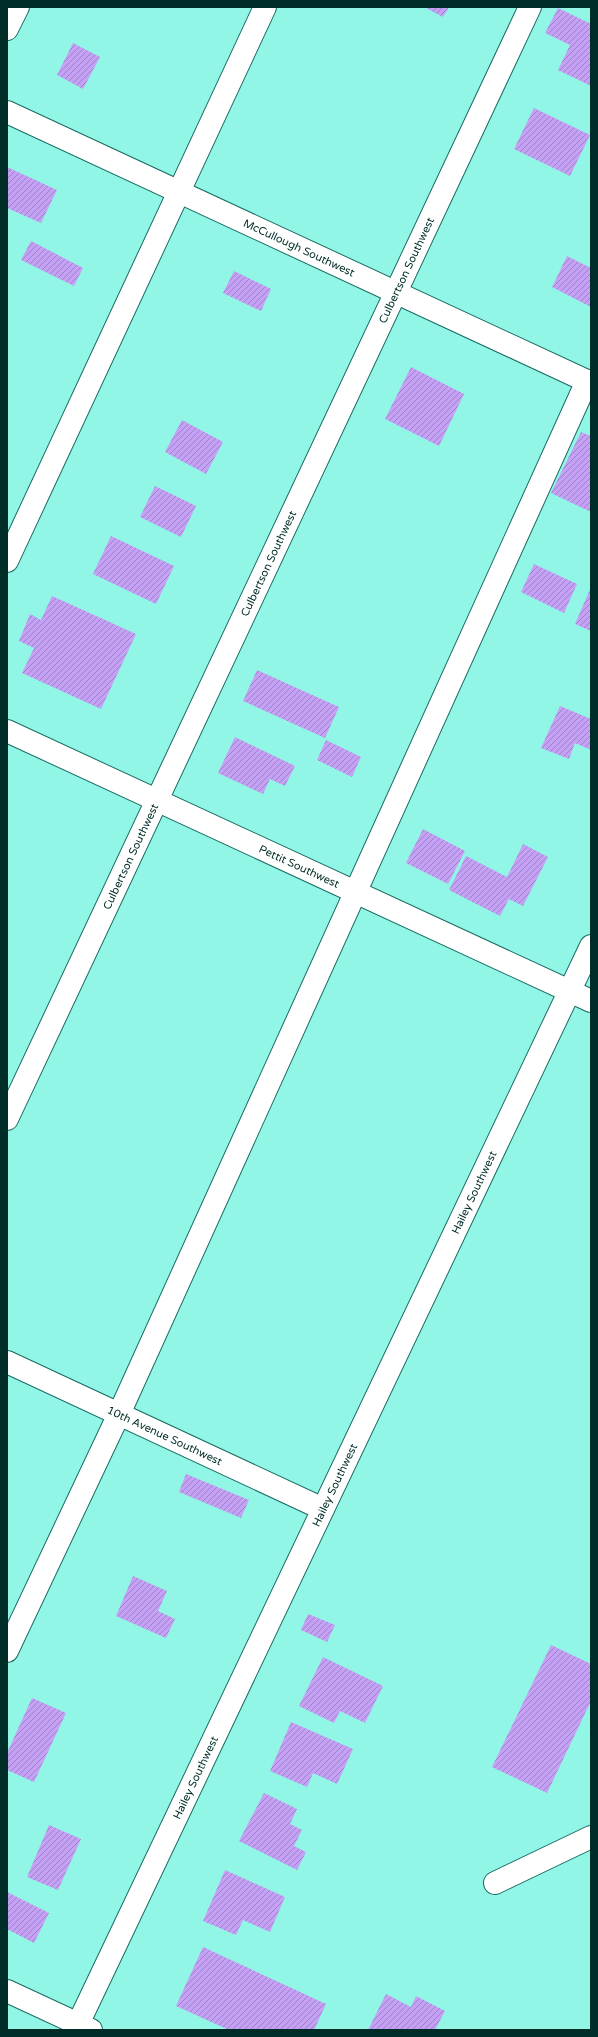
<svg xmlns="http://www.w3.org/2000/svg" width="598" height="2037" font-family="'Varela Round',sans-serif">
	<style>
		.building { fill: url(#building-hatch) }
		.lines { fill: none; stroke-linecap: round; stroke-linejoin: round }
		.street-casing { stroke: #186c62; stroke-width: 24 }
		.secondary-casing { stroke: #186c62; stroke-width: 24 }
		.street { stroke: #fff; stroke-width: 22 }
		.secondary { stroke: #fff; stroke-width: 22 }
		.labels { text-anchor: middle; stroke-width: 3; stroke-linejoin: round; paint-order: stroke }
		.street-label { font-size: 11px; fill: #002c27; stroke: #fff }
	</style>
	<defs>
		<pattern id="building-hatch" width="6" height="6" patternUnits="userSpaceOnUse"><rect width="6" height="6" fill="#c4a1f4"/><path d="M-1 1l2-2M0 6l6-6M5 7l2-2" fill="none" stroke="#9d83c6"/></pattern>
	</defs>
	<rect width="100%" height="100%" fill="#92f6e7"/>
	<g class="building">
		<path d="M424,7H449L443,17Z"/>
		<path d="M558,8L591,24V86L558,70L570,45L545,33Z"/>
		<path d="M73,43L100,57L83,89L57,75Z"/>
		<path d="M534,108L590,135L570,176L514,149Z"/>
		<path d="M7,167L57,190L41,223L7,208Z"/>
		<path d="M31,241L83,268L74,286L21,260Z"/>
		<path d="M567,256L591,268V307L552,287Z"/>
		<path d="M234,271L271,289L261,311L223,293Z"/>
		<path d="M411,367L464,394L439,446L385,419Z"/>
		<path d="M182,420L223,442L206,474L165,452Z"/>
		<path d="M581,432L591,436V512L551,493Z"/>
		<path d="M155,486L196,506L181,537L140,517Z"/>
		<path d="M111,536L174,566L156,604L93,574Z"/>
		<path d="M534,564L577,584L564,613L521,592Z"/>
		<path d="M591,587V631L575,624Z"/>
		<path d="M52,596L136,634L101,709L22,673L34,648L19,641L30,614L41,620Z"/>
		<path d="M257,670L339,707L325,738L243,701Z"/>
		<path d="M560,706L591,719V750L575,743L569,759L541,748Z"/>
		<path d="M235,737L295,766L285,786L270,779L263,794L218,773Z"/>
		<path d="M326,740L361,757L352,777L317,760Z"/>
		<path d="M423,829L465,851L448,884L406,863Z"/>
		<path d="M523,844L548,857L523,906L509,899L500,916L449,890L466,856L507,877Z"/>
		<path d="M186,1474L249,1500L241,1518L179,1492Z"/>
		<path d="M133,1576L167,1591L158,1611L175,1619L166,1638L116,1616Z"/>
		<path d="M308,1614L335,1625L327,1642L301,1630Z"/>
		<path d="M551,1645L591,1664V1701L547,1793L492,1767Z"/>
		<path d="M323,1657L383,1686L365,1723L340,1711L334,1723L299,1706Z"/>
		<path d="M32,1698L66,1713L34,1782L7,1770V1753Z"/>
		<path d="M291,1722L353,1749L337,1784L313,1773L307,1787L270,1771Z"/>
		<path d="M264,1793L297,1809L290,1824L302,1830L294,1846L306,1852L297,1870L239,1841Z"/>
		<path d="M49,1825L81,1839L58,1890L27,1877Z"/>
		<path d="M225,1870L285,1897L270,1932L243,1920L236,1935L203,1921Z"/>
		<path d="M7,1892L49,1913L34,1943L7,1929Z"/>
		<path d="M203,1947L326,2004L314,2030H229L176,2006Z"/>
		<path d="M386,1994L411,2007L416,1996L445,2011L435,2030H368Z"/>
	</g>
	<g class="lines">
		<defs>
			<g id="street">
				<path d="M7,29L18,7"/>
				<path id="s1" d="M7,112L591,383"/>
				<path d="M7,561L265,7"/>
				<path id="s2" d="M7,731L591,1001"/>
				<path id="s3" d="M7,1119L530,7"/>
				<path id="s4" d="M7,1362L323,1509"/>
				<path d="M7,1651L119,1414L587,381"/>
				<path d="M495,1883L591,1837"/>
				<path id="s5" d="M78,2024L591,946"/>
			</g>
			<path id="secondary" d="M7,1991L91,2030"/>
		</defs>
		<use href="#street" class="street-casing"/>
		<use href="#secondary" class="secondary-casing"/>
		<use href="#street" class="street"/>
		<use href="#secondary" class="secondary"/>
	</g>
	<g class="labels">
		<g class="street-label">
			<text dy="4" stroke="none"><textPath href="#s1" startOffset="322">McCullough Southwest</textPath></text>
			<text dy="4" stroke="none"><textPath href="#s3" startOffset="938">Culbertson Southwest</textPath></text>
			<text dy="4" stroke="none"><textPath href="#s3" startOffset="614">Culbertson Southwest</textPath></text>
			<text dy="4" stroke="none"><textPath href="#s3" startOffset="290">Culbertson Southwest</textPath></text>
			<text dy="4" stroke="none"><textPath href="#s2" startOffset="322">Pettit Southwest</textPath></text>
			<text dy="4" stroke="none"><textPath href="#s5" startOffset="921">Hailey Southwest</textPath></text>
			<text dy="4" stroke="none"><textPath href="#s4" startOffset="174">10th Avenue Southwest</textPath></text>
			<text dy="4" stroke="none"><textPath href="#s5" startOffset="597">Hailey Southwest</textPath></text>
			<text dy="4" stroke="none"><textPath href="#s5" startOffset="273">Hailey Southwest</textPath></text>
		</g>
	</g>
	<rect width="598" height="2037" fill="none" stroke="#002c27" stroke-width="16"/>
</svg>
